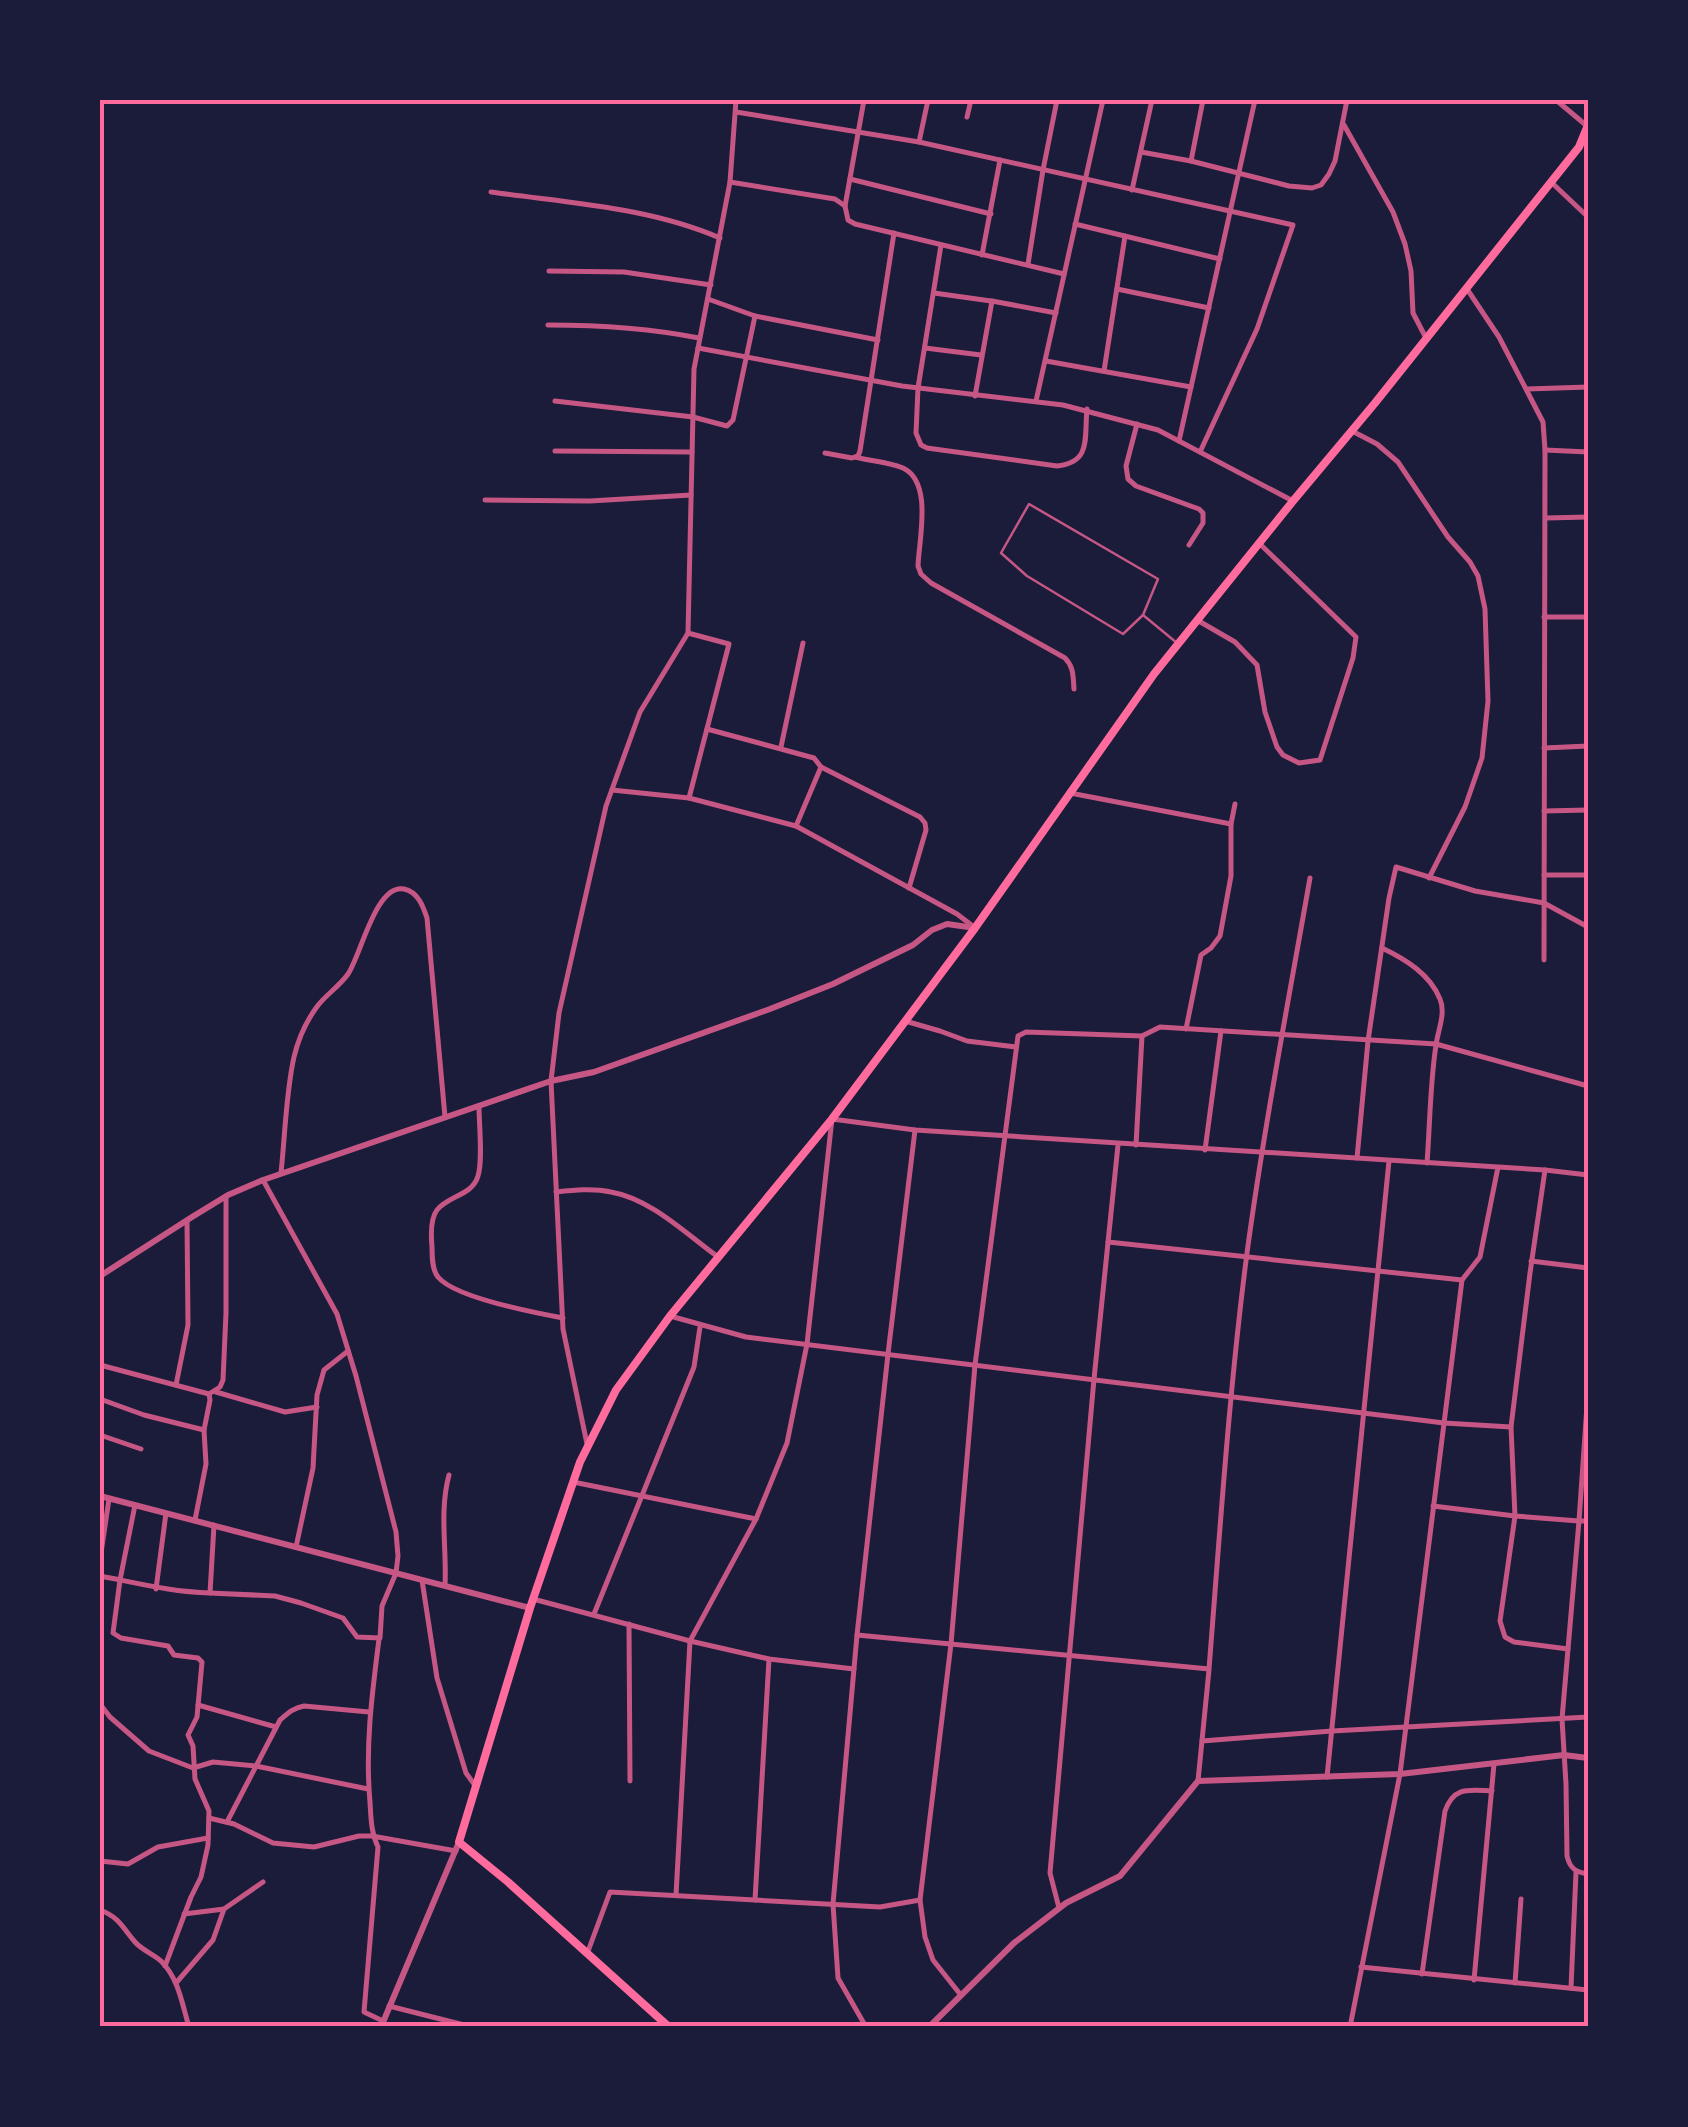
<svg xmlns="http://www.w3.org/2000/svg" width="1688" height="2127" font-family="'Archivo Narrow',sans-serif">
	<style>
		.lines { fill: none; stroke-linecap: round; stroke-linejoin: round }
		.service { stroke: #c65784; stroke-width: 2.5 }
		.minor { stroke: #c65784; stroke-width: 5 }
		.tertiary { stroke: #c65784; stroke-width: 6 }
		.primary { stroke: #ff6b9d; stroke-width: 8 }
		.neatline { fill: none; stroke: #ff6b9d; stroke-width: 4 }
	</style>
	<rect width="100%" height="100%" fill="#1b1b3a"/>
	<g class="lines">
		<path class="service" d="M1143,615L1158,579L1029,504L1001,553L1027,576L1123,634L1143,615L1177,643"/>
		<g class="minor">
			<path d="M864,100L845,206L848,220L855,224L1064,274"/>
			<path d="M1556,100L1587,126"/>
			<path d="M736,112L919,142L928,100"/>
			<path d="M967,117L971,100"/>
			<path d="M1344,125L1393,212L1405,244L1411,271L1413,313L1426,338"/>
			<path d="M919,142L1293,225L1257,329L1200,452"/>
			<path d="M1141,152L1191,161L1289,186L1312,188L1321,185L1329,174L1335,161L1347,100"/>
			<path d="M1191,161L1203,100"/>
			<path d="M850,179L991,214"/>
			<path d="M730,182L835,199L845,206"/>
			<path d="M1551,182L1588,217"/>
			<path d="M1132,190L1152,100"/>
			<path d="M491,192C568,203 648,207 720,238"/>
			<path d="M1075,224L1220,259"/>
			<path d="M941,245L918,388L916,433L921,445L927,448L1057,466C1092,462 1084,438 1087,409"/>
			<path d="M982,255L1000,160"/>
			<path d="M1028,264L1043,170L1057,100"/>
			<path d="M549,271L624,272L711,285"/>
			<path d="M1117,289L1209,308"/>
			<path d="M1467,289L1499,337L1543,422L1545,450L1544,960"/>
			<path d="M934,293L991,301"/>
			<path d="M708,299L755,316L878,340"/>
			<path d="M548,325C599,325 648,328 699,338"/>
			<path d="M698,348L902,386L1063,405L1158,430L1293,501"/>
			<path d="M925,348L981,355"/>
			<path d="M1046,361L1191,387"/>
			<path d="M1104,371L1125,236"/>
			<path d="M1527,389L1588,387"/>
			<path d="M975,396L992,301L1056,313"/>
			<path d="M555,401L693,417L727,426L733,420L755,316"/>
			<path d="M1036,401L1103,100"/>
			<path d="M1137,424L1126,466L1128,479L1136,486L1199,509L1203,513V523L1189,545"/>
			<path d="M1352,431L1377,444L1398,462L1448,537L1470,562L1478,576L1485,609L1488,701L1482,758L1465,807L1429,878"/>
			<path d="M1179,441L1255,100"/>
			<path d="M1545,450L1588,452"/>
			<path d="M555,451L692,452"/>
			<path d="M825,453L852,458L858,456L860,451L894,233"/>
			<path d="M855,457C870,461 889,462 903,468C933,482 919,539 918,566L921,574L931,583L1065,658C1074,667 1073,677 1074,689"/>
			<path d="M485,500L590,501L691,495"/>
			<path d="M1546,518L1588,517"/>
			<path d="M1544,617H1588"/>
			<path d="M1197,620L1235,642L1257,665L1265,712L1277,747L1283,755L1299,763L1320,760L1353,658L1356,637L1260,544"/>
			<path d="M707,729L814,758L821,767L796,826L957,914L974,927"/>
			<path d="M781,747L803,643"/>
			<path d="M1544,748L1588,746"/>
			<path d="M821,767L920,817L925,823L926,830L909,888"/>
			<path d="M612,790L689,798L729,644L688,633"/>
			<path d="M1070,793L1231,824V876L1220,936L1211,948L1201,955L1186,1029"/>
			<path d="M689,798L796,826"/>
			<path d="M1544,811L1588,810"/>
			<path d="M1231,824L1235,804"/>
			<path d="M1544,875H1588"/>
			<path d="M1382,948C1405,959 1430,974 1440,999C1446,1013 1438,1030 1436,1045C1430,1084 1430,1124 1427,1163"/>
			<path d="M905,1021L940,1031L967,1041L1016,1047"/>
			<path d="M479,1106C479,1125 483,1160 478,1176C472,1196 449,1195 437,1210C430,1219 431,1236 432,1247C432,1256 432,1270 438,1277C455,1298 536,1313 563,1318"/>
			<path d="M915,1130L888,1354L857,1635L1209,1669C1220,1531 1229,1391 1247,1253C1264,1128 1288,1003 1310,878"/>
			<path d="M1136,1145L1142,1036"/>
			<path d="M1205,1150L1221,1031"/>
			<path d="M1357,1158L1368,1041L1389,898L1396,867L1475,891L1544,903L1588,927"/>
			<path d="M1545,1170L1588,1175"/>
			<path d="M281,1173C285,1136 286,1092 294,1057C298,1040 306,1022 316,1008C325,995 339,987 348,974C361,955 376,883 404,889C418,892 423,906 427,918L445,1117"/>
			<path d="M556,1192C574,1190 593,1188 611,1192C651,1199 686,1234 718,1257"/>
			<path d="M1108,1242L1462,1280"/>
			<path d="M1531,1261L1588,1268"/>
			<path d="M670,1316L746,1337L1444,1423L1511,1427"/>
			<path d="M100,1365L209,1394L210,1400L204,1430L206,1464L195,1520"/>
			<path d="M176,1385L188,1325L187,1220"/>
			<path d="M216,1392L285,1412L317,1407"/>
			<path d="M209,1394L220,1387L223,1380L226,1313V1197"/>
			<path d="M100,1399L144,1415L204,1430"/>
			<path d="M100,1435L141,1449"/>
			<path d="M587,1444L563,1329L551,1081L559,1013L606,806L640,712L688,633L694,369L730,182L736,100"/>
			<path d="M573,1482L756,1519"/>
			<path d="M135,1505L120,1580L113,1633L121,1638L168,1646L174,1655L198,1658L202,1662L197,1717L188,1735L193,1746L195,1779L209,1811L208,1845L201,1877L191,1897L165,1966"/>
			<path d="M1433,1506L1515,1516L1511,1427L1530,1273L1545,1170L1499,1167"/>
			<path d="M1588,1521H1579L1562,1719L1566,1784L1567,1856C1570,1869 1576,1872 1588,1874"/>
			<path d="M296,1547L313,1468L317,1395L324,1370L348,1351"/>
			<path d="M100,1560L109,1499"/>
			<path d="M100,1576C137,1583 171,1592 210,1593L214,1525"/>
			<path d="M422,1580L437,1678L466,1773L474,1784"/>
			<path d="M445,1586C447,1549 439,1512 449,1475"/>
			<path d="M156,1589L166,1513"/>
			<path d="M210,1593L275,1596L301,1603L343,1618L357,1637L380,1638L382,1606L396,1573L398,1556L396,1532L356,1376L337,1314L263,1180"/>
			<path d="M533,1599L690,1641L756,1519L787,1443L807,1344L832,1119L915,1130L1498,1167L1480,1257L1462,1280L1400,1774L1350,2027"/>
			<path d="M594,1614L694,1367L700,1327"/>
			<path d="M629,1624L630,1781"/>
			<path d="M857,1635L833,1904L838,1978L866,2027"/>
			<path d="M379,1639C372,1694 365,1747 370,1802C371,1818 371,1833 378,1847L364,2012L383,2021"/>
			<path d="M1568,1649L1514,1642L1505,1637L1500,1621L1515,1516L1579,1521L1588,1391"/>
			<path d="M100,1704L110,1717L149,1751L193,1768L213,1762L256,1766L368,1789"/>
			<path d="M198,1705L276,1727"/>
			<path d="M1202,1741L1332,1731L1588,1717"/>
			<path d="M1327,1777L1389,1161"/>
			<path d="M1198,1781L1209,1670"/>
			<path d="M209,1818L234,1824L273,1843L314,1847L359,1836H372L456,1851"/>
			<path d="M227,1822L280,1720C288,1713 293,1708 304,1706L369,1712"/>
			<path d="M100,1861L128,1864L158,1847L208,1838"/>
			<path d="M676,1895L690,1641L769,1659L854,1669"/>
			<path d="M755,1900L769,1659"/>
			<path d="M1059,1908L1050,1873L1094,1379L1118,1145"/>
			<path d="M100,1910C119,1917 123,1928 135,1942C142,1950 153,1954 161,1961C179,1979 182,2004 189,2027"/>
			<path d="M184,1914L224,1909L263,1882"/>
			<path d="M587,1954L610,1892L880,1907L920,1900"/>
			<path d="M1361,1967L1588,1990"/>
			<path d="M1422,1974L1445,1811C1454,1786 1468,1790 1492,1791"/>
			<path d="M1474,1980L1494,1764"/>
			<path d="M176,1983L213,1940L224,1909"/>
			<path d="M1515,1983L1521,1899"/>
			<path d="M1571,1988L1576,1872"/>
			<path d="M960,1994L933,1960L925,1937L920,1900L951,1644L975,1365L1018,1036L1026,1032L1142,1036L1160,1027L1436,1044L1588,1086"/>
			<path d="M389,2006L472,2027"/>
		</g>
		<g class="tertiary">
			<path d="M100,1276L192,1217L228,1195L263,1180L551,1081L594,1072L770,1009L833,984L913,945L932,930L947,924L975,928"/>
			<path d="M100,1496L530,1608"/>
			<path d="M381,2027L459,1842"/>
			<path d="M929,2027L1014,1943L1066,1903L1120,1876L1198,1781L1400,1774L1564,1755L1588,1758"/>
		</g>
		<path class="primary" d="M669,2027L508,1882L459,1842L530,1608L580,1462L616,1390L670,1316L832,1119L975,928L1154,674L1293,501L1375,403L1579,147L1588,125"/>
	</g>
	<rect width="1688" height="2127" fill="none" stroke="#1b1b3a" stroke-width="205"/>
	<rect x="102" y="102" width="1484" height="1922" class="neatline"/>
</svg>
